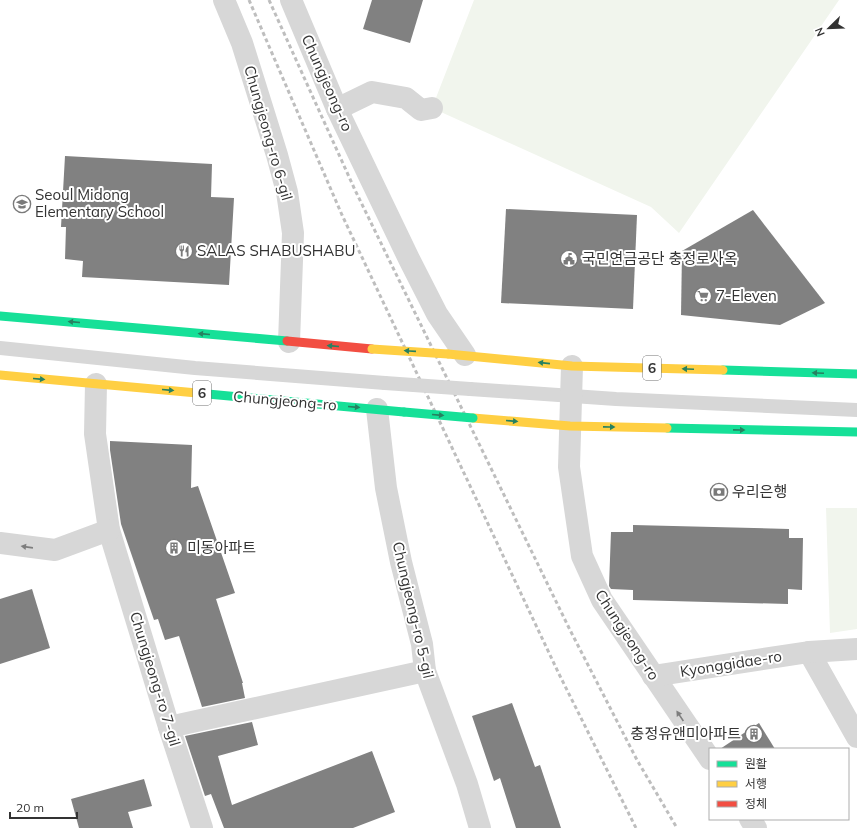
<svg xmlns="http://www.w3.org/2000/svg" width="857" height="828" font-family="Mulish,'Noto Sans KR',sans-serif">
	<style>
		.green { fill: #f1f5ed }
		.building { fill: #818181 }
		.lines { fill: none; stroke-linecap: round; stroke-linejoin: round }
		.lane { stroke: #d7d7d7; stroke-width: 14 }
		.street { stroke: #d7d7d7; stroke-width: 22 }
		.fast { stroke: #16e098; stroke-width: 9 }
		.slow { stroke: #ffcf43; stroke-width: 9 }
		.jam { stroke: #f24e42; stroke-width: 9 }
		.rail { stroke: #bebebe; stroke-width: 3; stroke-dasharray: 4 3; stroke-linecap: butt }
		.lane-bridge { stroke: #d7d7d7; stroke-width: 14 }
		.fast-bridge { stroke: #16e098; stroke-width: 9 }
		.slow-bridge { stroke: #ffcf43; stroke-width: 9 }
		.oneway { fill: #268160 }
		.oneway2 { fill: #7d7d7d }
		.labels { text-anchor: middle; stroke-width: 4; stroke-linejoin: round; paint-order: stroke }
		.shield { fill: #fff; stroke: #707070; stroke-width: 1 }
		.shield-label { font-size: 14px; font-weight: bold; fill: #333 }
		.street-label { font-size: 15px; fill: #333; stroke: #fff }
		.poi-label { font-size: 15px; fill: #333; stroke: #fff; text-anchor: start }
	</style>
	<rect width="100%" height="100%" fill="#fff"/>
	<g class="green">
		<path d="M474,0H839L679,233L651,207L432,108Z"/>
		<path d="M826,508H857V629L830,633Z"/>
	</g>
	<g class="building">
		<path d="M372,0H423L410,43L363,29Z"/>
		<path d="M65,156L212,164L211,197L234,198L229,285L82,277L83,261L65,259L66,227H61Z"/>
		<path d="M506,209L637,215L633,309L501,303Z"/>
		<path d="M753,210L825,303L780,325L681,315L682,251Z"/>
		<path d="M110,441L192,445L191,488L198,486L235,593L216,599L243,683H242L245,698L202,707L179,636L165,640L158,619L154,620L121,524L110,450Z"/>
		<path d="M633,525L789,529V538H803L802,590L788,589V604L633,600V590L611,589L609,586L611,532H633Z"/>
		<path d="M32,589L50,648L0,664V599Z"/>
		<path d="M512,703L535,767L540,765L561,828H516L500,778L494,781L472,716Z"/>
		<path d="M252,722L258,745L218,756L232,805L372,751L395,812L353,828H224L211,794L205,796L185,736Z"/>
		<path d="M759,723L775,749H720Z"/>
		<path d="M144,779L152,806L128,812L133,828H79L71,799Z"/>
	</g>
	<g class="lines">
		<g class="lane">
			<path d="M0,348L195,368L385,383"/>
			<path d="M470,389L616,399L857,410"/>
		</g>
		<g class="street">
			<path d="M224,0L242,43L277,155L287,192L293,233L289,342"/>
			<path d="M291,0L337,109L409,259L437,314L465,355"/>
			<path d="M337,109L372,92L406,98L421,110L432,108"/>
			<path d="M572,366L569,467L582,556L602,600L710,759"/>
			<path d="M96,384L95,434L109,530L169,727L202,828"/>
			<path d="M377,409L386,488L401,562L422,644L425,671L467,784L480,828"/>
			<path d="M0,543L55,550L109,530"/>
			<path d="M809,652L857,737"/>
			<path d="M653,676L809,652L857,649"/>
			<path d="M169,727L425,671"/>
			<path d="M750,819L756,828"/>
		</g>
		<g class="fast">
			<path d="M0,316L287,341"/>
			<path d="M723,370L857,374"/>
			<path d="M197,393L404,412"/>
			<path d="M667,428L857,432"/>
		</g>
		<g class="slow">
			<path d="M448,354L572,366L723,370"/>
			<path d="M0,375L197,393"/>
			<path d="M473,418L570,426L667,428"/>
		</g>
		<path class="jam" d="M287,341L372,349"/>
		<g class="rail">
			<path d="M249,0L342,215L559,674L636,828"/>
			<path d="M269,0L355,190L570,630L637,760L677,828"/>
		</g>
		<path class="lane-bridge" d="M385,383L470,389"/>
		<path class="fast-bridge" d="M404,412L473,418"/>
		<path class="slow-bridge" d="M372,349L448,354"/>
	</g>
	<defs><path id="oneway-solid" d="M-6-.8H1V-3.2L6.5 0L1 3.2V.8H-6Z"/></defs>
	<g class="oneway">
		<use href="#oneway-solid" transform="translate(74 322) rotate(-175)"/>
		<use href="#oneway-solid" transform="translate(204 334) rotate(-175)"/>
		<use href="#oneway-solid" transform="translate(333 346) rotate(-175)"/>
		<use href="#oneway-solid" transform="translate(410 351) rotate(-176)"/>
		<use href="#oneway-solid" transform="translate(544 363) rotate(-174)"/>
		<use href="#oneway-solid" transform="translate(688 369) rotate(-178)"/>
		<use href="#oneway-solid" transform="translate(818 373) rotate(-178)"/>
		<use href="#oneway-solid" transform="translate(39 379) rotate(5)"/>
		<use href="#oneway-solid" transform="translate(168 390) rotate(5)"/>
		<use href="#oneway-solid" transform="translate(354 407) rotate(5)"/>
		<use href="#oneway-solid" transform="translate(438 415) rotate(5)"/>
		<use href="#oneway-solid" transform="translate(512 421) rotate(5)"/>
		<use href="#oneway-solid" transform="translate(609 427) rotate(1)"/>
		<use href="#oneway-solid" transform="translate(739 430) rotate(1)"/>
	</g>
	<g class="oneway2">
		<use href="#oneway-solid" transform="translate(27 547) rotate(-172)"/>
		<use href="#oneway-solid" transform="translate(680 716) rotate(-124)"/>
	</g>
	<defs>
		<symbol id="school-ring" viewBox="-11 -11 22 22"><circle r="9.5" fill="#fff" stroke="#7a7a7a" stroke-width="1.5"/><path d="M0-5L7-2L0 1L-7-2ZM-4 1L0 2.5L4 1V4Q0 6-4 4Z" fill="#7a7a7a"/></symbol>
		<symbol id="restaurant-ring" viewBox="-11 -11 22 22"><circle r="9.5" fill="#fff" stroke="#7a7a7a" stroke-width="1.5"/><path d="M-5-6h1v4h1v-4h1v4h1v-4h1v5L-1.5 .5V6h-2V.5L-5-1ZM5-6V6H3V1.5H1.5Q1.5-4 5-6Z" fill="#7a7a7a"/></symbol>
		<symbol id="civic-ring" viewBox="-11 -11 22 22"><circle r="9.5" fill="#fff" stroke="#7a7a7a" stroke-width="1.5"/><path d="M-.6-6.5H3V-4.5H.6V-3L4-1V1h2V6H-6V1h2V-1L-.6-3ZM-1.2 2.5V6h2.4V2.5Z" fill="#7a7a7a"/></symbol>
		<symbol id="supermarket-ring" viewBox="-11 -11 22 22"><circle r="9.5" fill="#fff" stroke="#7a7a7a" stroke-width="1.5"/><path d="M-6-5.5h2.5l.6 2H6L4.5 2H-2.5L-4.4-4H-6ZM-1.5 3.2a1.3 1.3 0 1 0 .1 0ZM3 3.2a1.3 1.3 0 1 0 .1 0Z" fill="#7a7a7a"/></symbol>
		<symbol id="bank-ring" viewBox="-11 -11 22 22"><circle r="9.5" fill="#fff" stroke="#7a7a7a" stroke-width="1.5"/><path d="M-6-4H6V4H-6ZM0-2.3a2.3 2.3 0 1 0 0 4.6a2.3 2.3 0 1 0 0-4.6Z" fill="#7a7a7a"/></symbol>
		<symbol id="building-ring" viewBox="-11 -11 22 22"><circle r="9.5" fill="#fff" stroke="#7a7a7a" stroke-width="1.5"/><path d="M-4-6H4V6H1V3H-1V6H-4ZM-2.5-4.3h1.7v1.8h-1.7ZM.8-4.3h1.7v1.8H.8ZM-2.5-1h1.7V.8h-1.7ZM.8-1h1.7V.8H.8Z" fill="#7a7a7a"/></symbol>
	</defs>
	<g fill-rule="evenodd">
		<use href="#school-ring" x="12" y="194" width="20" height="20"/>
		<use href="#restaurant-ring" x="174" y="241" width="20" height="20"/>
		<use href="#civic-ring" x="559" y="249" width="20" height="20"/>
		<use href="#supermarket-ring" x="693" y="286" width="20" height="20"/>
		<use href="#bank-ring" x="709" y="482" width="20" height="20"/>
		<use href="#building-ring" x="164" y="538" width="20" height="20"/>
		<use href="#building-ring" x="744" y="724" width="20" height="20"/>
	</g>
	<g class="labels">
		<g class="shield">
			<rect x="643" y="356" width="18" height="24" rx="3"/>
			<rect x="193" y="381" width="18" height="24" rx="3"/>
		</g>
		<g class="shield-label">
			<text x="652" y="373">6</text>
			<text x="202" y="398">6</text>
		</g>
		<g class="street-label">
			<text transform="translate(327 83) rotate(66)" y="5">Chungjeong-ro</text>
			<text transform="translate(268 133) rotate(74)" y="5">Chungjeong-ro 6-gil</text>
			<text transform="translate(285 401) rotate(5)" y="5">Chungjeong-ro</text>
			<text transform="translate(413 610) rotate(77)" y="5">Chungjeong-ro 5-gil</text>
			<text transform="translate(627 635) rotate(57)" y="5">Chungjeong-ro</text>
			<text transform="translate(731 664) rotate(-9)" y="5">Kyonggidae-ro</text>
			<text transform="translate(155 679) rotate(73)" y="5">Chungjeong-ro 7-gil</text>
		</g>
		<g class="poi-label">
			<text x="35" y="200">Seoul Midong<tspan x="35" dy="17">Elementary School</tspan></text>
			<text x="197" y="256">SALAS SHABUSHABU</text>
			<text x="582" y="264">국민연금공단 충정로사옥</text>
			<text x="716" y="301">7-Eleven</text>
			<text x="732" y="497">우리은행</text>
			<text x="187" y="553">미동아파트</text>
			<text x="741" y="739" text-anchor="end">충정유앤미아파트</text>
		</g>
	</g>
	<rect x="709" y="748" width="140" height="72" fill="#ffffff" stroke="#adadad"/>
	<rect x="717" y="761" width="20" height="6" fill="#16e098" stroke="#adadad"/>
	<text x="745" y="768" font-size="12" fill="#333333">원활</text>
	<rect x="717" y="781" width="20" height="6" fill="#ffcf43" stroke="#adadad"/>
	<text x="745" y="788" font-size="12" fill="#333333">서행</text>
	<rect x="717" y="801" width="20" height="6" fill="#f24e42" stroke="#adadad"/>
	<text x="745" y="808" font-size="12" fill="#333333">정체</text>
	<g transform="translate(829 28) rotate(247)" stroke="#ffffff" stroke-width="3" paint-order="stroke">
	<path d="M0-3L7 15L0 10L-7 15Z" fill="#333333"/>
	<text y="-6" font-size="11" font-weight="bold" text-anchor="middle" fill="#333333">N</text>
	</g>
	<path d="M10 812v6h67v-6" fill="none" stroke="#333333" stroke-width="2"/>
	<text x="16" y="812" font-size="12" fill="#333333" stroke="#ffffff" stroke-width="3" paint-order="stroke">20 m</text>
</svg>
